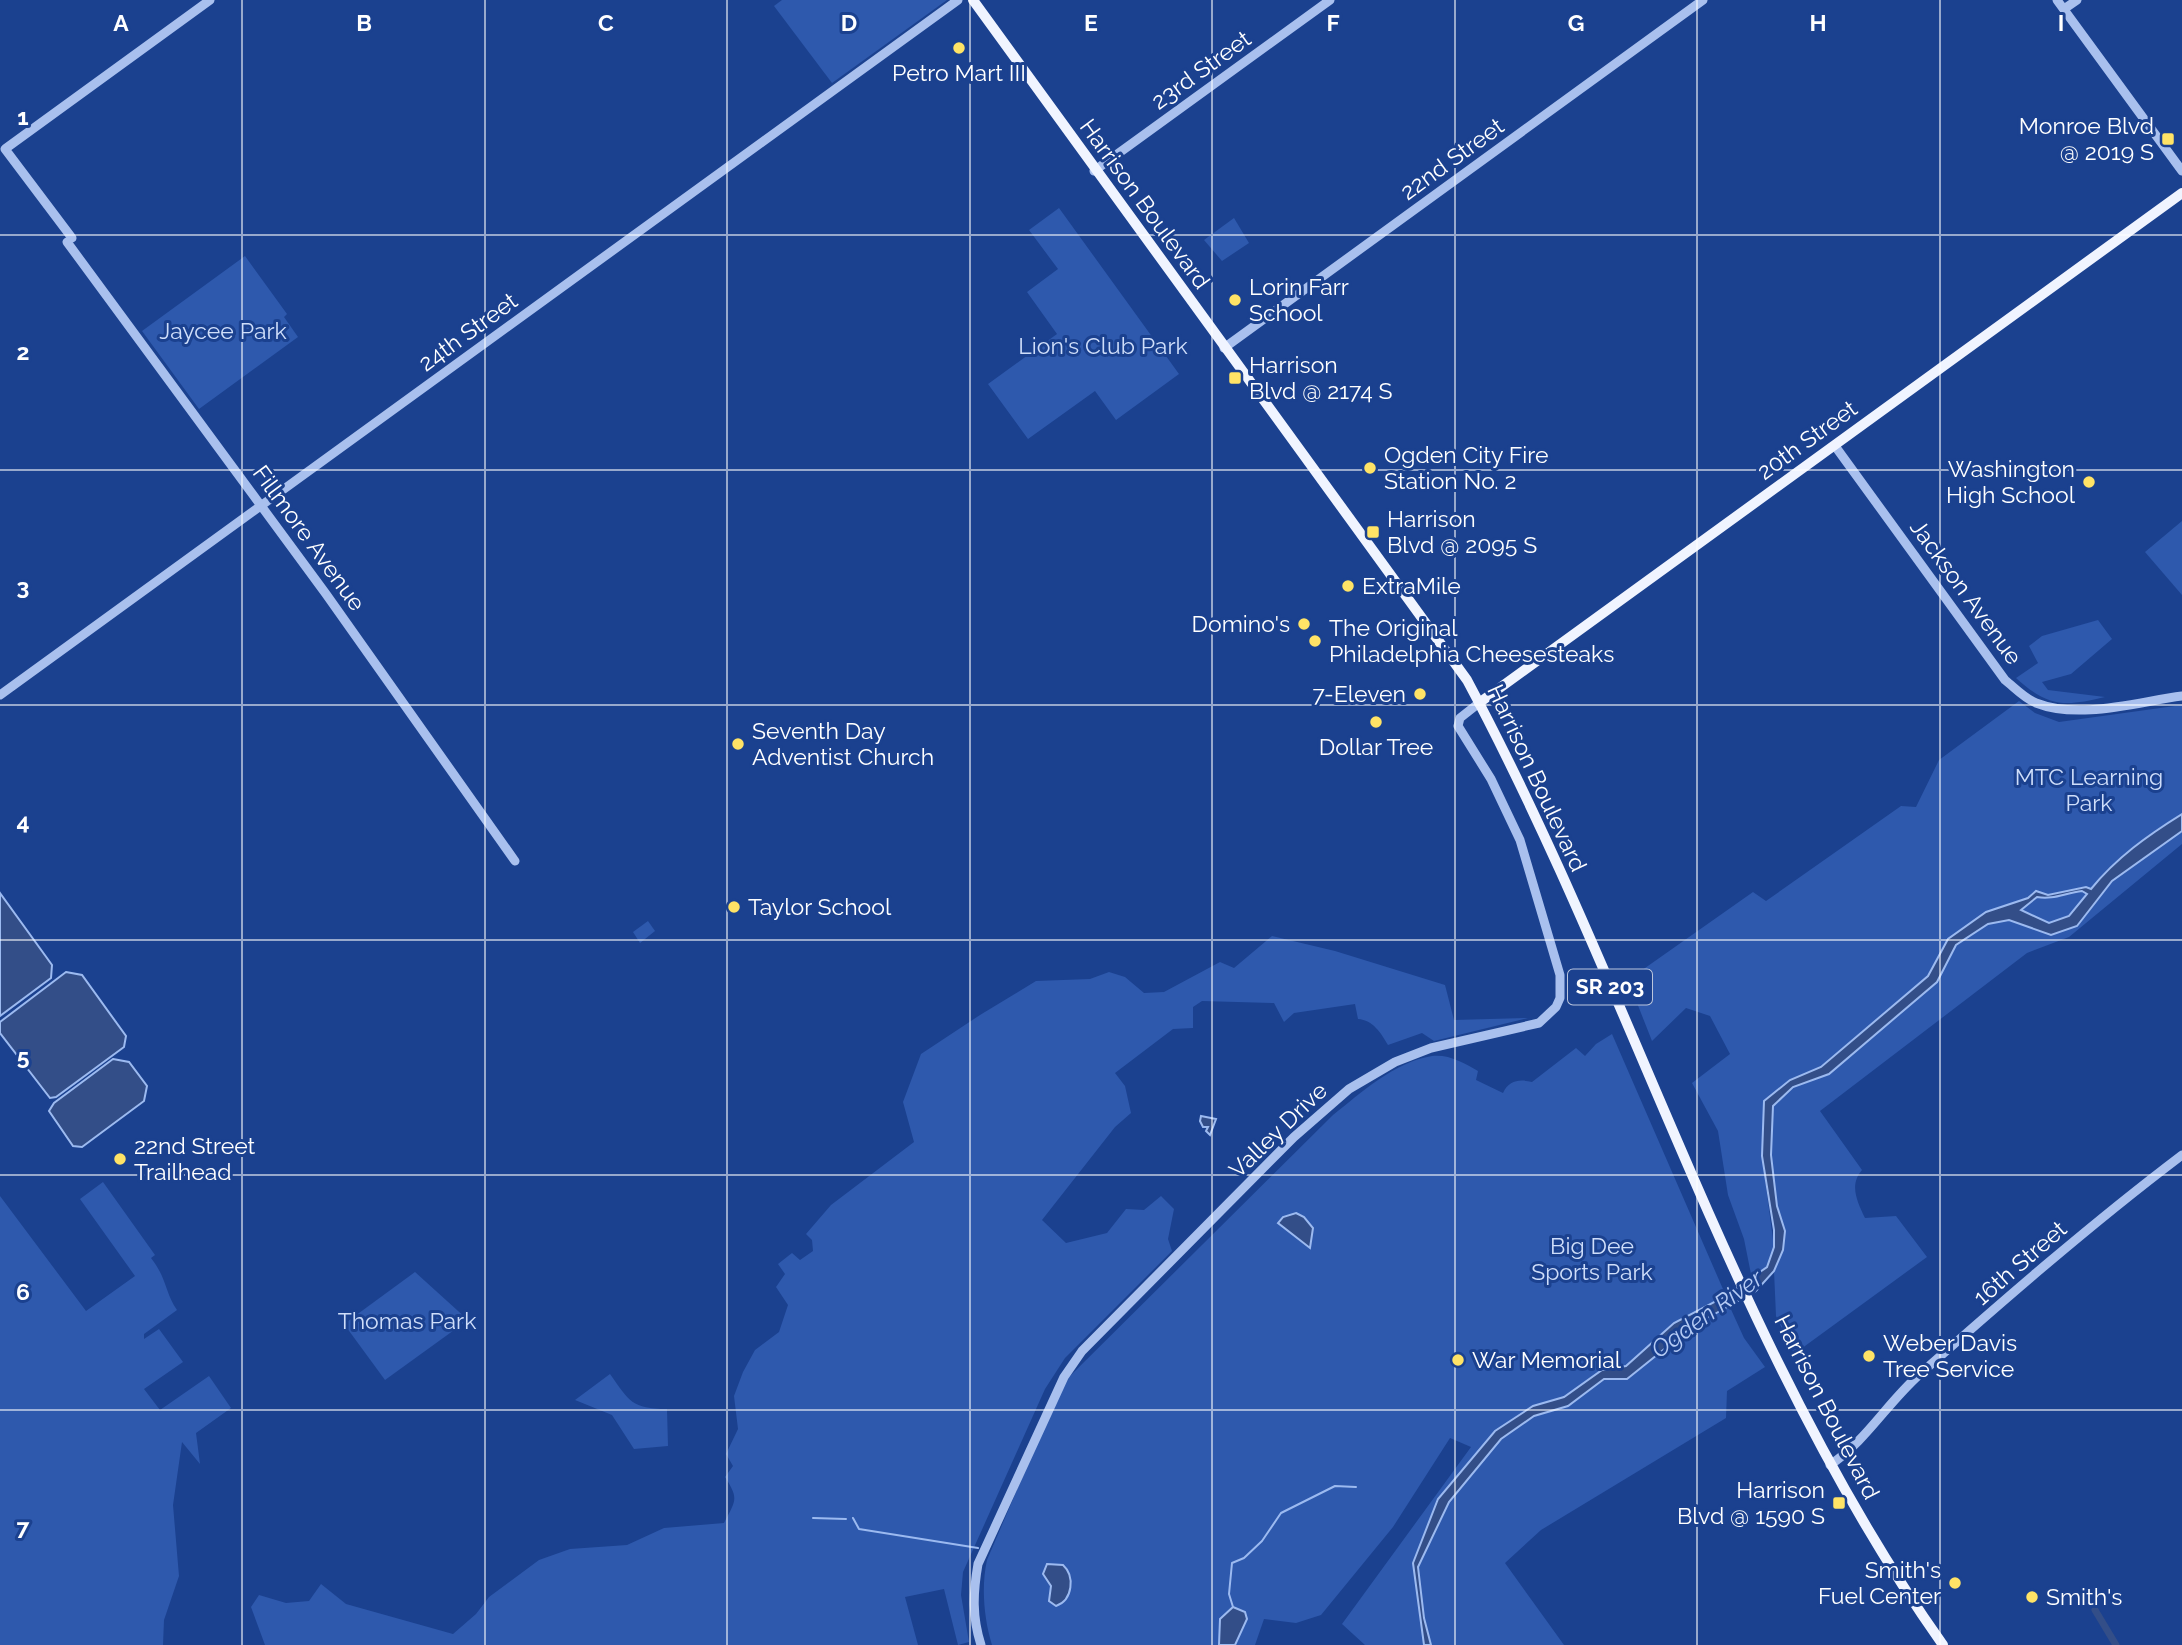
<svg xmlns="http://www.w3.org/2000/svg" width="2182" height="1645" font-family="Raleway,sans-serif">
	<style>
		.green { fill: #2e59ad }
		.water { fill: #334e88; stroke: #9cbaf0; stroke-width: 2; fill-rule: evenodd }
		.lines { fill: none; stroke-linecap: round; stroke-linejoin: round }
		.stream { stroke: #9cbaf0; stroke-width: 2 }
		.canal { stroke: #334e88; stroke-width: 7 }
		.minor { stroke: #a9c0ee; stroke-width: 9 }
		.major { stroke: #f0f4ff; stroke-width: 10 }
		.grid { fill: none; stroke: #fff; stroke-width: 2; stroke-opacity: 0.55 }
		.poi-dot { fill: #ffe366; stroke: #1b418f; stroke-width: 2.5 }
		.labels { text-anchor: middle; stroke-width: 6; stroke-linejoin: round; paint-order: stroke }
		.shield { fill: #1b418f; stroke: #bbc6dd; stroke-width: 2 }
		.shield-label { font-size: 21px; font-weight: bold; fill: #fff }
		.street-label { font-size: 23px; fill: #fff; stroke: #1b418f }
		.poi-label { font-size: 23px; fill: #fff; stroke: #1b418f; text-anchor: start }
		.park-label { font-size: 23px; fill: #cfdefa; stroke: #1b418f }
		.water-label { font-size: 24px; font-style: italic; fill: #b5cbf5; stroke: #1b418f }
		.grid-label { font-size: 23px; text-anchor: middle; font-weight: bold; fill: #fff; stroke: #1b418f; stroke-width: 6; stroke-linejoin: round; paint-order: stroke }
	</style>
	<rect width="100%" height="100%" fill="#1b418f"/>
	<g class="green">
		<path d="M782,0H947L832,83L774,6Z"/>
		<path d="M1059,208L1179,374L1116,420L1095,391L1028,439L988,384L1057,334L1027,292L1058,269L1029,230Z"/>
		<path d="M1234,218L1249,243L1222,261L1204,240Z"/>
		<path d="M245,256L287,314L284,317L298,337L199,409L142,331Z"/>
		<path d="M2182,521V595L2145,552Z"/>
		<path d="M2098,620L2112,639L2071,674L2042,682L2048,690L2105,697C2064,707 2048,707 2016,678L2038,663L2029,646L2042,636Z"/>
		<path d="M2019,701L2035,713L2059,722L2182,705V814L2154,831L2108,869L2069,916L2049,923L2010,905L1986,912L1948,939L1928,976L1821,1067L1790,1080L1764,1101L1762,1156L1774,1247L1767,1267L1752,1279L1744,1239L1728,1195L1718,1131L1692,1083L1730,1054L1710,1016L1686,1008L1652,1041L1628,980L1753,892L1766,901L1901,806L1916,807L1939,760Z"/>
		<path d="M2182,831V844L2069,937L2027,953L1820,1111L1862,1170C1849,1185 1857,1201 1865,1218L1896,1216L1927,1257L1794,1354L1776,1316L1774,1271L1783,1250L1785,1231L1777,1206L1770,1155L1773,1106L1793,1087L1829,1074L1937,982L1956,945L1988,924L2009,920L2051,935L2077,926L2112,881Z"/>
		<path d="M648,921L655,931L640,943L633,932Z"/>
		<path d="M1272,936L1335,951L1445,985L1454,1020L1528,1018L1434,1041L1422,1033L1388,1045C1381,1033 1373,1020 1358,1019L1355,1004L1294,1013L1284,1022L1274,1003L1202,1001L1193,1007V1028L1173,1029L1115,1073L1125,1086L1131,1113L1115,1127L1042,1220L1066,1243L1107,1233L1126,1209L1144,1210L1161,1196L1174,1209L1168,1239L1172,1251L1065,1358L1045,1389L963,1572L961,1595L969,1642L958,1645L944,1589L905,1597L918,1645H265L251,1607L259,1595L286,1603L309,1601L321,1584L346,1604L453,1634L476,1614L489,1597L539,1560L570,1549L627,1545L664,1528L724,1523C736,1500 739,1499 725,1477L733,1466L726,1454L738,1429L734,1396L743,1372L755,1350L779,1332L788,1305L776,1287L785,1274L778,1264L792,1253L800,1260L813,1251L812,1240L806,1234L831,1205L914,1142L903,1102L921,1054L980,1015L1036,981L1090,979L1109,972L1125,977L1144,993L1164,992L1220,962L1234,968Z"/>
		<path d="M1612,1034L1726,1296L1674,1323L1626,1366L1602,1370L1564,1397L1533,1406L1495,1431L1438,1499L1413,1562L1424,1645H1365L1342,1624L1471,1447L1450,1438L1393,1527L1321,1615L1296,1623L1264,1619L1255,1645H992C984,1619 981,1587 987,1560L1046,1422L1069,1377L1333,1115C1361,1093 1394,1062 1432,1056C1449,1054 1464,1063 1478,1071L1476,1080L1503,1093C1509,1080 1520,1079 1532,1082L1576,1048L1585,1056L1596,1044Z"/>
		<path d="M103,1182L155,1255L151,1258C167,1278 165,1293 177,1310L144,1334V1339L159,1329L183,1362L144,1389L160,1410L209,1376L231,1408L196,1433L200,1464L182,1442L173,1505L179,1576L164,1620L163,1645H0V1196L86,1311L135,1276L80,1199Z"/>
		<path d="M415,1272L468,1320L385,1380L344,1324Z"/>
		<path d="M1729,1305L1744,1338L1765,1367L1727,1391L1726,1418L1541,1530L1505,1563L1564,1645H1431L1424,1618L1418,1567L1449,1502L1501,1439L1534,1416L1568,1406L1604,1379H1627L1693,1326Z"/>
		<path d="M610,1374C629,1401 632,1409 667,1409L668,1446L634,1449L612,1415L575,1400Z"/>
	</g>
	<g class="water">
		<path d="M2182,814V831L2112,881L2077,926L2051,935L2009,920L1988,924L1956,945L1937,982L1829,1074L1793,1087L1773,1106L1771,1155L1777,1206L1785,1231L1783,1250L1774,1271L1756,1291L1693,1326L1627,1379H1604L1568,1406L1534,1416L1501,1439L1449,1502L1418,1567L1424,1618L1431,1645H1424L1413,1563L1438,1499L1495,1431L1533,1406L1564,1397L1602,1370L1626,1366L1674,1323L1726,1296L1767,1267L1774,1247V1230L1762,1156L1764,1101L1790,1080L1821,1067L1928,976L1948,939L1986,912L2028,898L2036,891L2048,895L2086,887L2091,889C2116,858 2148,835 2182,814ZM2082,891L2087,894L2069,916L2049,923L2021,910L2037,897C2053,900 2065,893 2082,891Z"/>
		<path d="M0,893L52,965L51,978L0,1016Z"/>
		<path d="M66,972L82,975L126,1036L124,1047L56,1097L50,1098L0,1033V1022Z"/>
		<path d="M113,1059L129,1062L147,1086L144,1101L82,1147L73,1146L49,1111L54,1103Z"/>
		<path d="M1201,1116L1216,1119L1210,1135L1206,1131L1208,1127H1203L1200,1121Z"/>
		<path d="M1296,1213L1304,1217L1313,1228L1310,1248L1278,1223L1283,1217Z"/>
		<path d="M1047,1564L1063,1565C1075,1576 1073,1600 1056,1606L1049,1601L1051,1586L1043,1574Z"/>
		<path d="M1233,1607L1245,1612L1247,1619L1235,1645H1219L1220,1619Z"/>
	</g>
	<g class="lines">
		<g class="stream">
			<path d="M813,1518L846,1519"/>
			<path d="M853,1518L859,1529L978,1548"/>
			<path d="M1233,1607L1229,1594L1232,1563L1244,1558L1262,1541L1281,1513L1335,1486L1356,1487"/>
		</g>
		<path class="canal" d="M2095,1610L2116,1645"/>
		<g class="minor">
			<path d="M2057,0L2182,171"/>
			<path d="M2064,9L2077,0"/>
			<path d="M1094,171L1330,0"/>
			<path d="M72,238L5,149L210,0"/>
			<path d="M67,242L326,594L515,861"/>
			<path d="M1224,348L1703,0"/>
			<path d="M1835,446L2005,680C2015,688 2024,698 2036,703C2079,720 2137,702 2182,696"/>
			<path d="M0,695L958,0"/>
			<path d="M1830,1465C1867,1440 1887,1403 1920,1374C2005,1299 2091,1224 2182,1155"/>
			<path d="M981,1645C972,1617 973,1593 978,1564L1064,1377L1082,1351L1294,1137L1349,1089L1395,1062L1431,1048L1539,1023L1556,1007L1560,998V975L1520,840L1491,779L1458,726L1460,718L1479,703"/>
		</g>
		<g class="major">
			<path d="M973,0L1467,680C1636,996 1734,1350 1943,1645"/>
			<path d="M1479,703L2182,193"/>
		</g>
	</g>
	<path class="grid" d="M242,0V1645M485,0V1645M727,0V1645M970,0V1645M1212,0V1645M1455,0V1645M1697,0V1645M1940,0V1645M0,235H2182M0,470H2182M0,705H2182M0,940H2182M0,1175H2182M0,1410H2182"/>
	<g class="poi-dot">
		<circle cx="959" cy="48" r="7"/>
		<rect x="2161" y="132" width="14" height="14" rx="3.5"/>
		<circle cx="1235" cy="300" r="7"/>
		<rect x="1228" y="371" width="14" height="14" rx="3.5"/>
		<circle cx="1370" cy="468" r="7"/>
		<circle cx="2089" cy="482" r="7"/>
		<rect x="1366" y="525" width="14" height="14" rx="3.5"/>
		<circle cx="1348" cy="586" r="7"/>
		<circle cx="1304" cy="624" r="7"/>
		<circle cx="1315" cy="641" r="7"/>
		<circle cx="1420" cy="694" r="7"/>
		<circle cx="1376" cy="722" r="7"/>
		<circle cx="738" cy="744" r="7"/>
		<circle cx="734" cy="907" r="7"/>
		<circle cx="120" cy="1159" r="7"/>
		<circle cx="1869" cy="1356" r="7"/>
		<circle cx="1458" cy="1360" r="7"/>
		<rect x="1832" y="1496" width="14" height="14" rx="3.5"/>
		<circle cx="1955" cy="1583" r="7"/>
		<circle cx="2032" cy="1597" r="7"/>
	</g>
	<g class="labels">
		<rect class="shield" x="1568" y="969.5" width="84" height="35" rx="5"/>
		<g class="shield-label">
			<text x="1610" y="994">SR 203</text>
		</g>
		<g class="street-label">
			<text transform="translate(1201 70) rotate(-36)" y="8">23rd Street</text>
			<text transform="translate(1452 159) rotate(-36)" y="8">22nd Street</text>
			<text transform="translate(1145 204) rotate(54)" y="8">Harrison Boulevard</text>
			<text transform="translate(468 332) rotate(-36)" y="8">24th Street</text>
			<text transform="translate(1807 440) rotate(-36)" y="8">20th Street</text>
			<text transform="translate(309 538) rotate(54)" y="8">Fillmore Avenue</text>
			<text transform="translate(1966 592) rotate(54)" y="8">Jackson Avenue</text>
			<text transform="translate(1537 778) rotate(65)" y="8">Harrison Boulevard</text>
			<text transform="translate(1278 1130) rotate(-44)" y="8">Valley Drive</text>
			<text transform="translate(2020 1263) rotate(-41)" y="8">16th Street</text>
			<text transform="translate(1827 1407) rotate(63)" y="8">Harrison Boulevard</text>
		</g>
		<g class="poi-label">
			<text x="959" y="81" text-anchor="middle">Petro Mart III</text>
			<text x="2154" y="134" text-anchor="end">Monroe Blvd<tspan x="2154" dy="26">@ 2019 S</tspan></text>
			<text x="1249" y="295">Lorin Farr<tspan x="1249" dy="26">School</tspan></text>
			<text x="1249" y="373">Harrison<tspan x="1249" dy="26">Blvd @ 2174 S</tspan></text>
			<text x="1384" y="463">Ogden City Fire<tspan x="1384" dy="26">Station No. 2</tspan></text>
			<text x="2075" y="477" text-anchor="end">Washington<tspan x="2075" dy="26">High School</tspan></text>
			<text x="1387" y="527">Harrison<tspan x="1387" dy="26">Blvd @ 2095 S</tspan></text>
			<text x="1362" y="594">ExtraMile</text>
			<text x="1290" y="632" text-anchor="end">Domino's</text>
			<text x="1329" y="636">The Original<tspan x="1329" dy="26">Philadelphia Cheesesteaks</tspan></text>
			<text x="1406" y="702" text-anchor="end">7-Eleven</text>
			<text x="752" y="739">Seventh Day<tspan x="752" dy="26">Adventist Church</tspan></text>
			<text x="1376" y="755" text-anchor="middle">Dollar Tree</text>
			<text x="748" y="915">Taylor School</text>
			<text x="134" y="1154">22nd Street<tspan x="134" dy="26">Trailhead</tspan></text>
			<text x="1883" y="1351">Weber Davis<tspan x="1883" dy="26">Tree Service</tspan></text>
			<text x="1472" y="1368">War Memorial</text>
			<text x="1825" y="1498" text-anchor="end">Harrison<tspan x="1825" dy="26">Blvd @ 1590 S</tspan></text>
			<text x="1941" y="1578" text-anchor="end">Smith's<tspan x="1941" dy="26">Fuel Center</tspan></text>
			<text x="2046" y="1605">Smith's</text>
		</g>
		<g class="park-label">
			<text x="223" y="339">Jaycee Park</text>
			<text x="1103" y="354">Lion's Club Park</text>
			<text x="2089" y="785">MTC Learning<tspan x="2089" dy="26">Park</tspan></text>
			<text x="1592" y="1254">Big Dee<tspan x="1592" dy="26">Sports Park</tspan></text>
			<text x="407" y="1329">Thomas Park</text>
		</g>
		<g class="water-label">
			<text transform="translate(1707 1314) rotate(-36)" y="8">Ogden River</text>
		</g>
	</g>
	<g class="grid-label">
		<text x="121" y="31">A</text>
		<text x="364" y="31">B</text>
		<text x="606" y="31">C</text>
		<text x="849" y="31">D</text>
		<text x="1091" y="31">E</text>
		<text x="1333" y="31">F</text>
		<text x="1576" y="31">G</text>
		<text x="1818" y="31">H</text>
		<text x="2061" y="31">I</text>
		<text x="23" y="125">1</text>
		<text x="23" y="360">2</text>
		<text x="23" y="595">3</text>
		<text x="23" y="830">4</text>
		<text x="23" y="1065">5</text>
		<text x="23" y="1300">6</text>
		<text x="23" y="1535">7</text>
	</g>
</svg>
